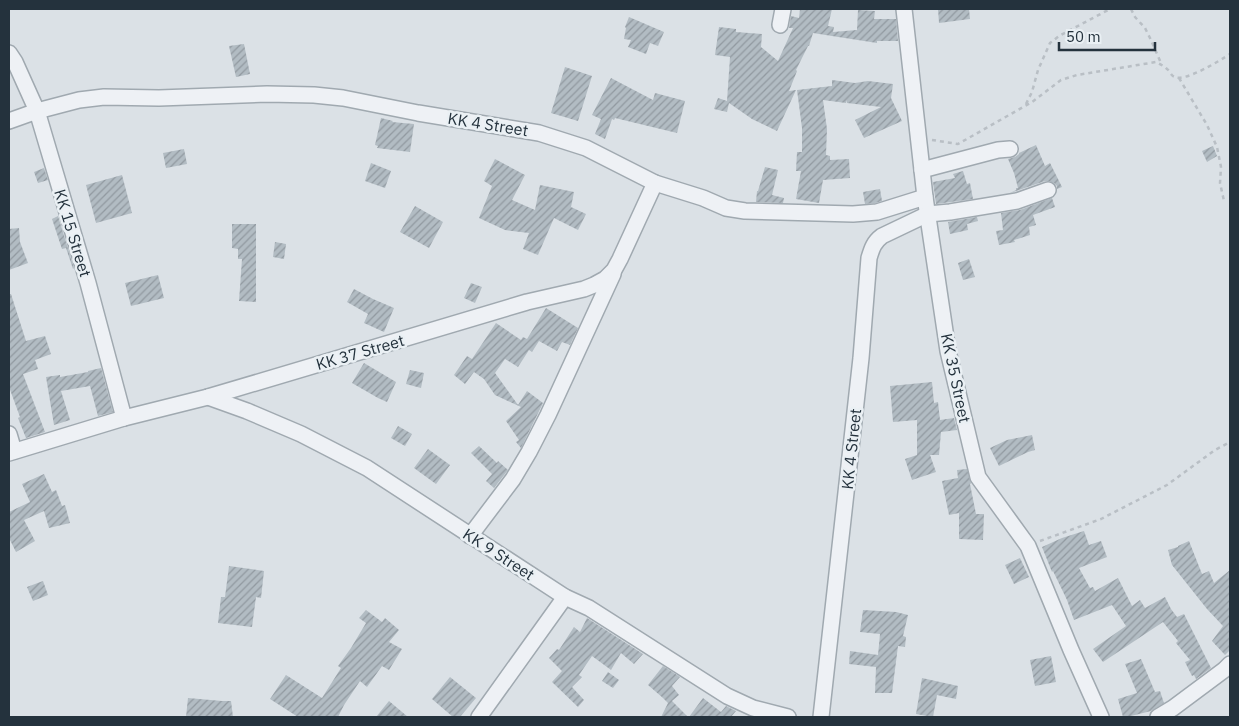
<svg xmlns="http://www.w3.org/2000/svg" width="1239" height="726" font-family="'IBM Plex Sans',sans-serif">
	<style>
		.building { fill: url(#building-hatch) }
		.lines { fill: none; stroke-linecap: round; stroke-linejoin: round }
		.minor-casing { stroke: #a0a9b0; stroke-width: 18 }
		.path { stroke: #b9bfc5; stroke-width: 2.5; stroke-dasharray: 4 4; stroke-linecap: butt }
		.minor { stroke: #eef1f5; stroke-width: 15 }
		.labels { text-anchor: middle; stroke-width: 5; stroke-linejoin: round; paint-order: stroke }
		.street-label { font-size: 16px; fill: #24323d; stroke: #eaf0f4 }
	</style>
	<defs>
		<pattern id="building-hatch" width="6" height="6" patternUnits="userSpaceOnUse" patternTransform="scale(1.25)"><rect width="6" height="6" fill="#b2bcc3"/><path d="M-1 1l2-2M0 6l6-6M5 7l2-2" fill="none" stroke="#9199a0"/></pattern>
	</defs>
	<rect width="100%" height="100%" fill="#dbe1e6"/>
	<g class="building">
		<path d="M800,9H832L828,26L834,27L833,32L857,30L858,10L875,11L874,19H896L898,41H877V43L832,36L833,33L832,36L813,33L809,46H808L796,70L797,71L789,91L796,90L777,131L752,119L729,103L727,112L714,109L718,98L727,101L730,57L715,55L719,27L736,29V32L762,34L761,47L778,61L793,28H789L791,16L799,18Z"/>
		<path d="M938,9H969L970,19L939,23Z"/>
		<path d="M629,17L664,32L658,46L650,43L646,54L628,47L631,40L624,39L626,28L625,27Z"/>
		<path d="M244,44L250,74L236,77L229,46Z"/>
		<path d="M565,67L592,76L578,121L551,113Z"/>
		<path d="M611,78L653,100L655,93L685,101L677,133L615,118L614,120L612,119L611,122L605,139L595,134L601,119L592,115Z"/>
		<path d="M832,80L855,83L868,81L893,84L891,98L902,121L864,138L855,120L881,107L847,103L846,100V103L823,100L827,129L826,155L830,156V160L849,159L850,178L823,180L819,203L796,199L801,171H796L797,152H802V128L797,90L832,86Z"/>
		<path d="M381,118L393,121L392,122L414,124L410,152L377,148L378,146L375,145Z"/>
		<path d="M1036,145L1045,166L1050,163L1062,187L1057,189V186L1054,183L1049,181H1045L1010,193L1016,190V188H1018L1014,173L1008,159L1015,157L1019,154V153Z"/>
		<path d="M1213,146L1217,156L1207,162L1202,151Z"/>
		<path d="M184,149L187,164L166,168L163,153Z"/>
		<path d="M495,159L525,175L512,200L535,210L540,185L574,192L571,207L586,214L578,230L554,218L538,255L523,249L529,233L505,230L479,218L492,186L484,181Z"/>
		<path d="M371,163L391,171L385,188L365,181Z"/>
		<path d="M765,167L778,170L772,195L784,198L783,203L756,202L757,191H758Z"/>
		<path d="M44,168L48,180L38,183L34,172Z"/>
		<path d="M963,171L967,184L970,183L973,199L936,204L933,182L955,178L953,174Z"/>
		<path d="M122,175L132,213L96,223L86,185Z"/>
		<path d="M880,189L882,201L875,203L865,204L863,192Z"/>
		<path d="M1052,198L1055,207L1033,215L1036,225L1029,227L1030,235L1014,240L1015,242L999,245L996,231L1003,230L1001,213L1020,210Z"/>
		<path d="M415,206L443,222L429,248L400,232Z"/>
		<path d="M58,216L74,268L73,269L66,248L62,249L52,219Z"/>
		<path d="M977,217L978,221L967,224L968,230L950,234L948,222Z"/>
		<path d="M232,224H256V302L239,301L242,259H238V249L232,248Z"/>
		<path d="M19,228L20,242L28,263L9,270V229Z"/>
		<path d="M275,242L286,244L284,259L273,257Z"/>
		<path d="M969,259L975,277L963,280L958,263Z"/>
		<path d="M158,275L164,298L131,306L125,283Z"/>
		<path d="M471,283L482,287L475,303L464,298Z"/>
		<path d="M354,289L373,299L394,308L384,332L364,323L368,314L347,302Z"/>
		<path d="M9,294H11L26,341L45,336L51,354L35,360L38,369L23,374L45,432L26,438L18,418L20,417L9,387Z"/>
		<path d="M546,308L578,328L570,345L562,342L557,351L539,341L532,352L529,350L518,367L505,359L495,373L518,405L527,391L543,403L521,448L516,442L519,440L506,421L521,407L495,395L484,379L474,372L465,384L454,375L467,356L472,359L496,323L521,340L523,337L527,339Z"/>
		<path d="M364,363L396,382L387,402L378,398L352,383Z"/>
		<path d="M101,368L113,412L98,416L90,386L61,391L70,420L54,425L46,377L60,375V377L88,372V371Z"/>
		<path d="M410,370L424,373L421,388L406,384Z"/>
		<path d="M932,382L934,403L938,402L940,420L954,418L957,430L941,432L939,455H930L936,472L912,480L905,459L917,455V420L893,422L890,386Z"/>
		<path d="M398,426L412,434L405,446L391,438Z"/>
		<path d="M1032,435L1035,450L1028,452L999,466L990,448L1007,440Z"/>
		<path d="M479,446L497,463L498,461L508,470L494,488L486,481L492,474L471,453Z"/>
		<path d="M428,449L450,465L436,484L414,468Z"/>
		<path d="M967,469L971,483L970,484L976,514H984L983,540L959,539V513L949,515L942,481L958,478L957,470Z"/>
		<path d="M44,474L52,492L56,490L62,506L65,505L70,523L49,528L44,511L24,520L35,541L16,552L9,538V512L30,502L22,484Z"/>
		<path d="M1084,531L1089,545L1101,541L1107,557L1079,568L1090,588L1093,587L1095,591L1118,578L1132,606L1140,600L1145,608L1165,597L1171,609L1177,617L1184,614L1211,668L1196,679L1194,675L1192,676L1185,662L1190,660L1176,643L1178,641L1163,622L1103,662L1093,649L1126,626L1112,605L1074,620L1067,600L1053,571L1052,572L1042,547L1062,538Z"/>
		<path d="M1189,541L1202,574L1209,571L1214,583L1230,570V650L1225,655L1212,641L1223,626L1207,609L1172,565L1168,550L1178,547V546Z"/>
		<path d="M1020,558L1029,577L1014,584L1005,565Z"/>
		<path d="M229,566L264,571L261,598L256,597L252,627L218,623L221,597H225Z"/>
		<path d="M43,581L48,595L33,601L27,587Z"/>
		<path d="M366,610L382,622L385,618L399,630L389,642L402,649L389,670L382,666L367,687L360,681L344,705L338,717H298L270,699L286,675L322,698L341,668L338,666L351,648L366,623L359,618Z"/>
		<path d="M863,610L896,612L908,615L903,636L906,637L905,647L898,646L892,693H875L876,667L849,664L850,651L878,655L880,634L860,632Z"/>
		<path d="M587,618L643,654L634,664L621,653L611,670L592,656L579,675L582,677L572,687L584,700L578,707L552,682L562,671L549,658L557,649L559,650L574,627L580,632Z"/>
		<path d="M1051,656L1056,682L1035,686L1030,660Z"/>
		<path d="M1141,659L1155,692L1160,691L1164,703L1151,711L1127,717H1123L1118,699L1137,693L1125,664Z"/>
		<path d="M663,666L680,677L672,686L679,695L672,701L688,717H661L668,703L663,698L648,685Z"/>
		<path d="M608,672L619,680L613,688L602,681Z"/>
		<path d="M450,677L476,698L460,717H453L432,699Z"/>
		<path d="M922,678L958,686L956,699L937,695L933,717L916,714Z"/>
		<path d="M188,698L222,701H231L233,717H186Z"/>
		<path d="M703,698L721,712L726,706L736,711L731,717H689Z"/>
		<path d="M389,701L408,717H376Z"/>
	</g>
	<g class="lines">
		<defs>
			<g id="minor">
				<path d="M904,9L925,197L948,351L978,477L1028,546L1071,650L1101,717"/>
				<path d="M780,25L783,9"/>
				<path d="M9,53L15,62L37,111L88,283L124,418"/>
				<path d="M9,121L37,111L79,100L104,97L159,98L267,94L314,95L343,98L418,113L539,133L586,148L655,183L703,198L726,208L745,211L853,214L877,212L925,197"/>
				<path d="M922,170L998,150L1010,149"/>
				<path d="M208,397L247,411L301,434L367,468L565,597L589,608L727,696L753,708L788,717"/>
				<path d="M9,434L14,451"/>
				<path d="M9,453L124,418L208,397L527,302L584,289L594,285L605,279L614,270L620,259L655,183"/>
				<path d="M470,536L513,479L529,452L548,415L613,274"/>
				<path d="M479,717L565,597"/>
				<path d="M821,717L861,358L869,258C872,248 874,242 882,236L928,214L950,212L1017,201L1048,190"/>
				<path d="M1158,717L1173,708L1224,670L1230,664"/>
			</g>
		</defs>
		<use href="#minor" class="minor-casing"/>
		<g class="path">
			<path d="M1131,9L1135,17L1145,28L1150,38L1161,63"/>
			<path d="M1179,78L1207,125L1217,147L1221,167L1220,183L1224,201"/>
			<path d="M1026,104L1032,92L1038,70L1050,43L1059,36L1110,9"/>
			<path d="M932,140L958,144L1032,102L1061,80L1077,75L1156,62C1160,64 1164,66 1167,69C1170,71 1171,76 1175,77C1185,82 1221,60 1230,54"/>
			<path d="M1040,541L1101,519L1167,485L1215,450L1230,442"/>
		</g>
		<use href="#minor" class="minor"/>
	</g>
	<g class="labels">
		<g class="street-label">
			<text transform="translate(488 124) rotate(9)" y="6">KK 4 Street</text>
			<text transform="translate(73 233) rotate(73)" y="6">KK 15 Street</text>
			<text transform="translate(360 352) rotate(-16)" y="6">KK 37 Street</text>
			<text transform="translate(956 378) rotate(78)" y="6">KK 35 Street</text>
			<text transform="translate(851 449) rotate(-84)" y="6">KK 4 Street</text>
			<text transform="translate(499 554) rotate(33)" y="6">KK 9 Street</text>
		</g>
	</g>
	<rect width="1239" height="726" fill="none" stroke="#24323d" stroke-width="20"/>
	<path d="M1059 42v8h96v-8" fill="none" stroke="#24323d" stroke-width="2.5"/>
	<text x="1066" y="42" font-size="15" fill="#24323d" stroke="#eaf0f4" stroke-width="4" paint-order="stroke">50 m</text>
</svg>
